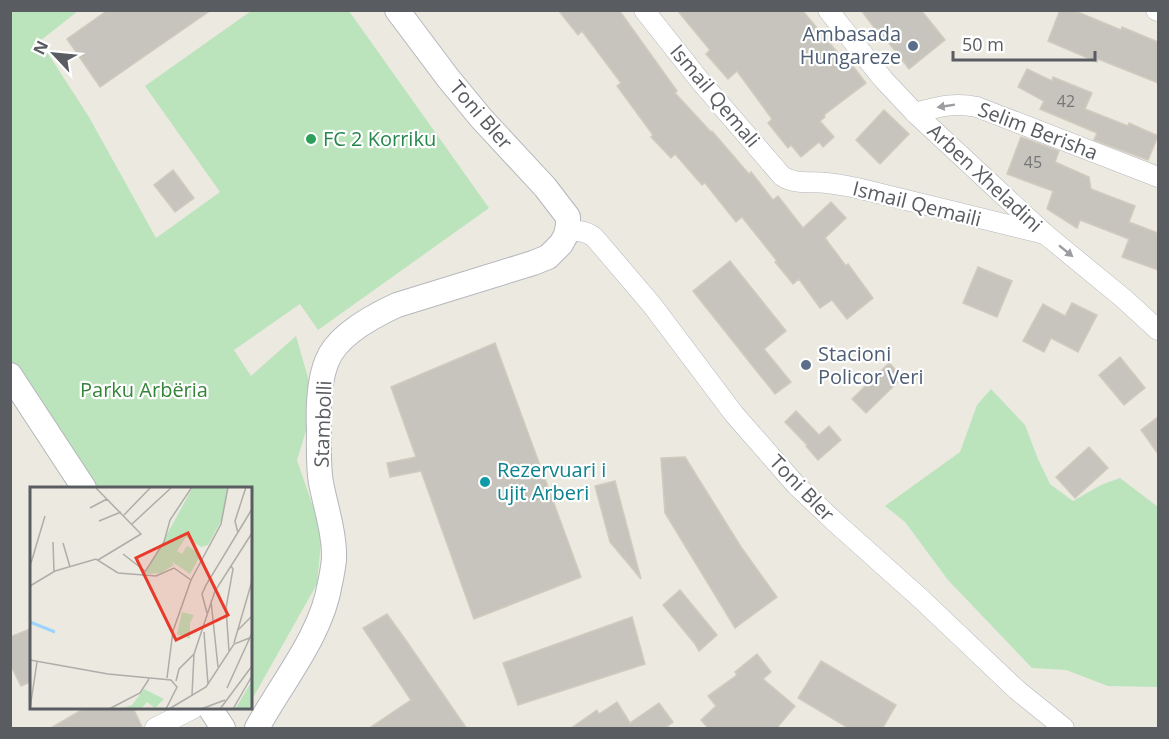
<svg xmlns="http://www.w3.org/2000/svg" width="1169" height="739" font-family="'Open Sans',sans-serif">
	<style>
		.green { fill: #bce4bc }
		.building { fill: #c7c4bd; stroke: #d0cbbe; stroke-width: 1.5 }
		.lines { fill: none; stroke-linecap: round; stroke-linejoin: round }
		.minor-casing { stroke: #b3b6bb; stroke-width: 21 }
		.tertiary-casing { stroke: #b3b6bb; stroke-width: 26 }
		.minor { stroke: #fff; stroke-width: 20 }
		.tertiary { stroke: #fff; stroke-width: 24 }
		.oneway { fill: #9b9da0 }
		.service-dot { fill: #5c6f8a; stroke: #fff; stroke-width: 2 }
		.leisure-dot { fill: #2e9e5b; stroke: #fff; stroke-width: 2 }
		.culture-dot { fill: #0f9aa8; stroke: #fff; stroke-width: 2 }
		.labels { text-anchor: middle; stroke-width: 4.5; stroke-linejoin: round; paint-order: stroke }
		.number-label { font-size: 16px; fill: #747678 }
		.service-label { font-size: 20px; fill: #4e5e75; stroke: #fff; text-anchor: end }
		.street-label { font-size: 20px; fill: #595c61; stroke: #fff }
		.leisure-label { font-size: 20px; fill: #27864d; stroke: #fff; text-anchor: start }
		.park-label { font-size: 20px; fill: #358439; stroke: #fff }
		.culture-label { font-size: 20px; fill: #0d838f; stroke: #fff; text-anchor: start }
		.inset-river { fill: none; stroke: #9dd3fe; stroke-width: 3 }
		.inset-road { fill: none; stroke: #adada9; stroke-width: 1.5 }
		.view { fill: #e83a2a; fill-opacity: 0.15; stroke: #e83a2a; stroke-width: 3 }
		.inset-edge { fill: none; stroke: #595c61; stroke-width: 3 }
	</style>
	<rect width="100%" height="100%" fill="#ece9e0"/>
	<g class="green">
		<path d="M10,11H78L40,41L89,117L156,238L220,192L145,86L251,11H349L489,208L318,330L300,304L234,350L251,376L296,336L315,402L297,460L322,533L317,584L251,701L250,488H94L11,362Z"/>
		<path d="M991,389L1025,425L1038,459L1050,484L1073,501L1101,485L1120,478L1158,507V687L1108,686L1066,670L1032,668L948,580L905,522L885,506L960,452L977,405Z"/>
	</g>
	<g class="building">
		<path d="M108,10H211L100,87L67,39Z"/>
		<path d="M558,10H619L677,91L675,93L711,132L712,131L749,174L751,172L773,200L778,196L803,228L831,202L846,218L825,238L846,266L848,264L873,298L847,319L832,300L820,308L799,279L793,284L775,262L777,261L742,217L736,222L705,183L702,185L675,154L671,158L651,137L653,135L617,86L621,83L582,31L578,35Z"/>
		<path d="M677,10H802L843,59L846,57L866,83L824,115L825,117L820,121L834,137L823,147L819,142L801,157L791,145L788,148L768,123L772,119L737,71L728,79L706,54L710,50Z"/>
		<path d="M861,10H921L945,40L909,69L878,29L876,30Z"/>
		<path d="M1060,10H1073L1121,30L1122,27L1158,42V83L1098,59L1097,62L1048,41Z"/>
		<path d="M1027,69L1052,81L1053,77L1092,93L1085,109L1128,126L1129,123L1158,136L1148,160L1094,140L1097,133L1040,109L1044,101L1018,87Z"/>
		<path d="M884,110L909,134L880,164L856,140Z"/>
		<path d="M1021,137L1059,151L1055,162L1089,177L1091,189L1135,206L1129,222L1158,233V270L1122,257L1129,239L1080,220L1077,228L1047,209L1053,191L1007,174Z"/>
		<path d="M173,170L194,198L175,212L154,185Z"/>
		<path d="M730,261L786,331L764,349L791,382L775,394L693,291Z"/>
		<path d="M978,267L1012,281L997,317L963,303Z"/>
		<path d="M1072,303L1097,315L1078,352L1051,338L1044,352L1023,341L1043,304L1065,316Z"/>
		<path d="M495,343L581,577L474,619L421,471L390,477L387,463L416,457L391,387Z"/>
		<path d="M1120,357L1145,388L1124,405L1099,375Z"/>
		<path d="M889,363L903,377L866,413L852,399Z"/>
		<path d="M796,411L819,435L829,426L841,440L818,460L806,446L807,445L785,422Z"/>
		<path d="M1158,417V454L1141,430Z"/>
		<path d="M1089,447L1108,468L1075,498L1056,477Z"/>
		<path d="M685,457L741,547L777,597L735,628L665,513L661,458Z"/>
		<path d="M615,481L641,579L610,542L595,486Z"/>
		<path d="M680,590L717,635L699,651L695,644L663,605Z"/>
		<path d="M387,614L405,639L467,729H368L411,700L363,628Z"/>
		<path d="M632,617L645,664L518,705L503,663Z"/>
		<path d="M32,628V681L21,686L10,664V637Z"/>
		<path d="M757,654L771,672L763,679L795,706L776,729H709L701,720L716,706L708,696L737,675L735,672Z"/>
		<path d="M821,661L896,705L882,729H850L798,698Z"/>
		<path d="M617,702L630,723L659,703L673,722L664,729H570L597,710L599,714Z"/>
		<path d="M85,708H133L143,729H49Z"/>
	</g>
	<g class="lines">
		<defs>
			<g id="minor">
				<path d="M644,10L701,82L782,176C795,185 811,181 827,183C837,184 847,186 857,188L1045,234"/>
				<path d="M828,10L883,79L915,113L1045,234L1123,298L1158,330"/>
				<path d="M1156,10L1158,11"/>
				<path d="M915,113C937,107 954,102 977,107L1158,177"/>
				<path d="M567,231C578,230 585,231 594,237L652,305L734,414L796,485L835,522L920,598L1017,690L1064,728"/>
				<path d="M155,728L194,708"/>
			</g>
			<g id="tertiary">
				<path d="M10,375L84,488"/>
				<path d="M210,708L223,728"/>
				<path d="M257,728C282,682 322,635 330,583C332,575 333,567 334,560C335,535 326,508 321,483C318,466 319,447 319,429C318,407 319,381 327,361C337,335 373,316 397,305L533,263L548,257L561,244L566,235L568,225V217L545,187L481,118L448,78L397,10"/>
			</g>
		</defs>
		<use href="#minor" class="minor-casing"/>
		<use href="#tertiary" class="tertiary-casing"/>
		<use href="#minor" class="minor"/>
		<use href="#tertiary" class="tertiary"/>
	</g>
	<defs><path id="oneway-solid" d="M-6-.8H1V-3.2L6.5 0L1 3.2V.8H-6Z" transform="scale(1.5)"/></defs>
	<g class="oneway">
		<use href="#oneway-solid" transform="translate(946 106) rotate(171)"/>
		<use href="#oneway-solid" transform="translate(1066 251) rotate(39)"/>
	</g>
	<g class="service-dot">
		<circle cx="913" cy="46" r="6"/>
		<circle cx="806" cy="365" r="6"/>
	</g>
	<circle class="leisure-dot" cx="311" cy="139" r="6"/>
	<circle class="culture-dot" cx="485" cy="482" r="6"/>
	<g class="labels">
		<g class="number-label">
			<text x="1066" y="107">42</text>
			<text x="1033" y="168">45</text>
		</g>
		<g class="service-label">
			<text x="901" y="41">Ambasada<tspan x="901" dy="23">Hungareze</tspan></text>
			<text x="818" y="361" text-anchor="start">Stacioni<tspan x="818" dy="23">Policor Veri</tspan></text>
		</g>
		<g class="street-label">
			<text transform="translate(715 96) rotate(50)" y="7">Ismail Qemali</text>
			<text transform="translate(481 115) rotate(49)" y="7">Toni Bler</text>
			<text transform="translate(1038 131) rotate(21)" y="7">Selim Berisha</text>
			<text transform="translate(985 178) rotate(43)" y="7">Arben Xheladini</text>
			<text transform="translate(917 204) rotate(14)" y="7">Ismail Qemaili</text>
			<text transform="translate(323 424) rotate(-88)" y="7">Stambolli</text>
			<text transform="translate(802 488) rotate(46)" y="7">Toni Bler</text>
		</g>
		<g class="leisure-label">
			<text x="323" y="146">FC 2 Korriku</text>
		</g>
		<g class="park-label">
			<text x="144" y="397">Parku Arbëria</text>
		</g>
		<g class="culture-label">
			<text x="497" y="477">Rezervuari i<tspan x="497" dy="23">ujit Arberi</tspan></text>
		</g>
	</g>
	<g transform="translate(30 487)">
		<rect width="222" height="222" fill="#ece9e0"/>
		<path d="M163,0H198L191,34L178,58L171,60L156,50L147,64L152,67L157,59L171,67L160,87L141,74L144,78L131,86L115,87ZM152,125L164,128L160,136V152L147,147ZM222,194V222L206,221L207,219ZM114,202L134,212L125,221L117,215L111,222H89L102,218Z" fill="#bce4bc"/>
		<path class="inset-river" d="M0,135L25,145"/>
		<path class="inset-road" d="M66,1L111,47L68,73M60,21L77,12M94,28L121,0M69,34L91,25M102,37L142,0M208,46L205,34L216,0M23,55L24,85M33,56L40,80M93,67L115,84M1,76L15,29M113,88L134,55L140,33L162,0M0,99L25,84L66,72L88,86L126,89L144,81L161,93L191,37L198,0M181,114L188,180M177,126L172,107L176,98L222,22M208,143L222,129M174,145L178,197M204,156L222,94M199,164L196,121L203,82L201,79M0,173L78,187L141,193L147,200L136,222M137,191L143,144L161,93M146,194L149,182L164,167L185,104L222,46M197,201L222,146M162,208L164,167M0,221L7,175M25,222H54M79,222L110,206L119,192M139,222L176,200L204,157L222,150M171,222L195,213M190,222L222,179M203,222L222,189"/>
		<path class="view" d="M158,46L198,128L146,153L106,71Z"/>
		<rect width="222" height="222" class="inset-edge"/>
	</g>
	<rect width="1169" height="739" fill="none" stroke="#595c61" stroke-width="24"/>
	<g transform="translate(54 54) rotate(296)" stroke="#ffffff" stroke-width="4.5" paint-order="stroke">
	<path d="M0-4.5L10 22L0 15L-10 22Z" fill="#595c61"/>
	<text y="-9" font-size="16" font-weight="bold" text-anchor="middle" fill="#595c61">N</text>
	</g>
	<path d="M953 51v9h142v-9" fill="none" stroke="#595c61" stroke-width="3"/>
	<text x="962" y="51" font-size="18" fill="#595c61" stroke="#ffffff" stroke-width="4.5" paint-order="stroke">50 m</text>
</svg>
